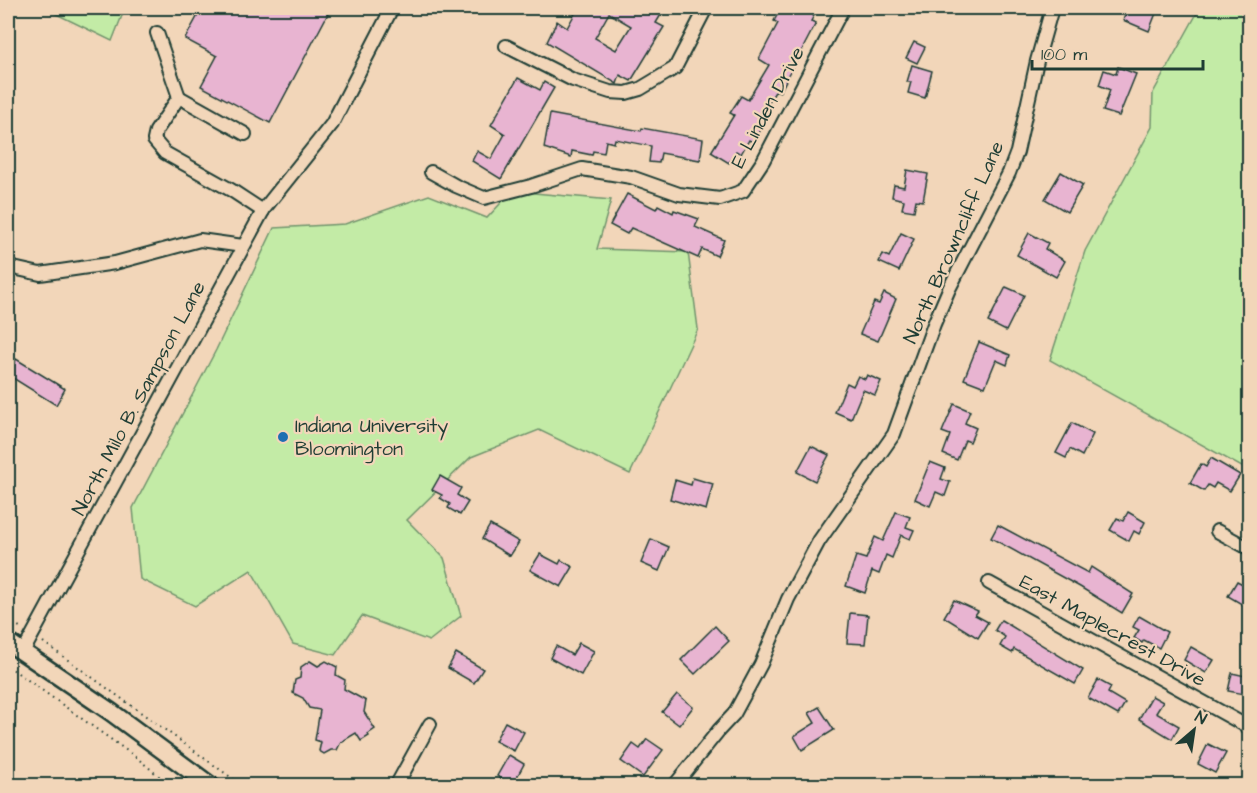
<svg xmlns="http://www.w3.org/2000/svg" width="1257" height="793" font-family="'Architects Daughter',sans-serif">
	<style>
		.green { fill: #c3eba6; stroke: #71946d; stroke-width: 1.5 }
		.building { fill: #e8b4d1; stroke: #1f3d34; stroke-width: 1.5; fill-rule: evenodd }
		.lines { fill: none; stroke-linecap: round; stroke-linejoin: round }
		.minor-casing { stroke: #1f3d34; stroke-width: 16 }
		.highway-casing { stroke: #1f3d34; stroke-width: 21 }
		.path { stroke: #1f3d34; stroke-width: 2; stroke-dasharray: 1.5 4.5; stroke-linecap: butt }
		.minor { stroke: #f2d6b9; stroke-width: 12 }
		.highway { stroke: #f2d6b9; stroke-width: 16 }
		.poi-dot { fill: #1f6fb2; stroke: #f2d6b9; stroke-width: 2 }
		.labels { text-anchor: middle; stroke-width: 4.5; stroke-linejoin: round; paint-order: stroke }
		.street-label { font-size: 20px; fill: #1f3d34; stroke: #f2d6b9 }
		.poi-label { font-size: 20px; fill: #1f3d34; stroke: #f2d6b9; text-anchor: start }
	</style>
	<rect width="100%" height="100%" fill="#f2d6b9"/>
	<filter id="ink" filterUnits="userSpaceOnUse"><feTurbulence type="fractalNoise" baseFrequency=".0167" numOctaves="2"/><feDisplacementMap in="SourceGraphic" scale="12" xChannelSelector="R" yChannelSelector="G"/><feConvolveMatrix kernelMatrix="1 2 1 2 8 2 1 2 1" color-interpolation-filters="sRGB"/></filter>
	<g filter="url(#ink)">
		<g class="green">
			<path d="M44,8H125L112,41Z"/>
			<path d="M1200,8H1249V471L1050,360L1085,251L1152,127L1153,93Z"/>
			<path d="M512,191L611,200L597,249L688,252L698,329L630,474L539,430L471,457L407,520L444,558L461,616L429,641L362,616L335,655L293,644L251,570L195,606L140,579L133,508L216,350L274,228L345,224L429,195L487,218Z"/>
		</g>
		<g class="building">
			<path d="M202,8H331L270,123L201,86L217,56L185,39Z"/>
			<path d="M578,8H665L656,23L664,27L631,81L620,75L617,84L547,42L557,21L567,28ZM609,13L631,26L616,50L595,38Z"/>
			<path d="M781,8H789L796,11L798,8H818L811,21L816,23L780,92L776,90L763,112L768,115L754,143L749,140L741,154L736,151L729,163L711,152L734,115L730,113L741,96L748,100L769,65L759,59L778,23L774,21Z"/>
			<path d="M1128,8H1158L1149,31L1123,20Z"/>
			<path d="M914,42L925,47L917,63L906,58Z"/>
			<path d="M912,65L932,71L925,98L908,93L911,82H907Z"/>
			<path d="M1118,67L1136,74L1119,116L1103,111L1110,90L1099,85L1104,70L1116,74Z"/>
			<path d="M518,78L540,90L544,82L554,88L501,179L472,161L477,151L491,159L505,134L491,125Z"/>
			<path d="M550,114L641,131L642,128L703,139L700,160L661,153L659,163L649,162L651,146L615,139L614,143L606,141L604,153L593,151L592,155L572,151L571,157L544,148Z"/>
			<path d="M907,170L928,174L923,201L916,200L914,211L902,209L904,200L892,197L894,185L904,187Z"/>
			<path d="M1061,172L1083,185L1067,212L1045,199Z"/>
			<path d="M627,194L656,209L658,205L673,213L674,210L699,219L695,227L724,240L717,256L702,249L698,258L631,228L627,234L610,225Z"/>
			<path d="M901,233L914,239L899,271L879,262L883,254L889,257Z"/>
			<path d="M1029,233L1048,243L1045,249L1065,261L1056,277L1017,255Z"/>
			<path d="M1006,287L1024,295L1006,331L988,322Z"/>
			<path d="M884,293L896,299L878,341L860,334L874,302L879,304Z"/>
			<path d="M979,342L1010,355L1007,365L996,360L985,387L964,379Z"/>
			<path d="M16,359L65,389L56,405L8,375Z"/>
			<path d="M867,375L881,381L875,395L863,390L851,419L835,412L847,383L853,386L858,376L865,379Z"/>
			<path d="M954,404L970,411L965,423L976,428L970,442L965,440L957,460L943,454L950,435L942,432Z"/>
			<path d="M1072,423L1093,434L1082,456L1070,449L1066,458L1056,453Z"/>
			<path d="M811,446L829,455L815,481L797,472Z"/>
			<path d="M1211,458L1240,475L1230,491L1216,483L1213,488L1208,485L1204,491L1190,483L1201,464L1206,467Z"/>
			<path d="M930,462L945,468L941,479L950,482L945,496L936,492L930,506L915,499Z"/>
			<path d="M440,476L461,488L457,495L468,502L460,515L448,508L450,504L440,498L442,495L432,490Z"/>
			<path d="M693,478L713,484L706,510L670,499L675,480L691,485Z"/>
			<path d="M896,512L910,517L906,527L914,530L910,539L901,535L892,558L886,555L879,574L872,571L865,593L846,586L856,556L866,559L875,537L883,541Z"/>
			<path d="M1128,512L1145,522L1139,534L1134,531L1129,541L1110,530L1117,518L1123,521Z"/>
			<path d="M490,525L519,542L510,556L482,539Z"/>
			<path d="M998,525L1088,573L1091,567L1133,594L1122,613L1080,587L991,538Z"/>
			<path d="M651,539L669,547L659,571L641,563Z"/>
			<path d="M540,554L559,564L561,560L573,567L561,587L530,570Z"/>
			<path d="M1237,581L1250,588V609L1228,596Z"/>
			<path d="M954,600L978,611L975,615L988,622L978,638L944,617Z"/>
			<path d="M850,613L868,615L865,644L847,643Z"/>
			<path d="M1139,616L1167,632L1159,648L1144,640L1142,643L1134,638L1139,630L1133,627Z"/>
			<path d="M1001,620L1083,670L1075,684L1014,649L1012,653L1000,646L1005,637L995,630Z"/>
			<path d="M715,626L729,641L695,674L681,660Z"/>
			<path d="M579,643L594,651L581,675L550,658L556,646L572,655Z"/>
			<path d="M1191,647L1214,660L1206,673L1184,660Z"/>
			<path d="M456,653L483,669L474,683L448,668Z"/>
			<path d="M310,661L318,666L326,661L337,667L336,675L345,680L344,689L366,701L364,712L375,729L368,734L369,736L361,741L356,733L341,742L337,750H331L324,754L319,751L321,742L315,740L320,710L309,708L303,698L293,693L295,680L300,678L301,667Z"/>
			<path d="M1232,673L1250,677V695L1228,691Z"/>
			<path d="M1098,680L1111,687L1108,693L1125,703L1118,715L1088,698Z"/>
			<path d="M677,694L693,707L679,725L662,712Z"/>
			<path d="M1152,696L1163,702L1156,713L1179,726L1172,739L1139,719Z"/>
			<path d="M819,707L834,730L802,750L794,736L815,723L809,713Z"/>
			<path d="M505,722L524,732L514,751L495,741Z"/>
			<path d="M647,739L663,750L643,777L621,761L633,744L640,749Z"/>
			<path d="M1208,744L1226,753L1215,773L1198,764Z"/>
			<path d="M509,755L524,764L512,786H498L502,779L497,776Z"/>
		</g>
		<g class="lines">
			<defs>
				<g id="minor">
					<path d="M157,33L179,97L156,131L154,140L165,153L231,190L263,211"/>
					<path d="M506,46L573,80L610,92L626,93L640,89L675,68L706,8"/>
					<path d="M179,97L245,134"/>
					<path d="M431,172L456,186L484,198L531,186L582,169L631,177L679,194L720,199L743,191L763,161L843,8"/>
					<path d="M9,267L40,274L115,263L200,240L243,246"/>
					<path d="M1217,531L1250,549"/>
					<path d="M989,583L1250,728"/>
					<path d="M23,652L264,209L332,124L392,8"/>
					<path d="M396,786L430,724"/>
					<path d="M674,786L719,730L734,714L761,664L788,599L819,541L894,434L934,324L949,289L1009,173L1017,152L1037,61L1052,8"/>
					<path d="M1247,786L1250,781"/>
				</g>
				<path id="highway" d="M8,642L111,712L211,786"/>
			</defs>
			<use href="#minor" class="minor-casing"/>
			<use href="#highway" class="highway-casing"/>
			<g class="path">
				<path d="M8,620L23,629"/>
				<path d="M43,642L243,786"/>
				<path d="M8,666L137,758L171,786"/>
			</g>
			<use href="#minor" class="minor"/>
			<use href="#highway" class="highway"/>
		</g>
	</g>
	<circle class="poi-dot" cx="283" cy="437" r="6"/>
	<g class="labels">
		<g class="street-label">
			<text transform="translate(767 107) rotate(-62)" y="7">E Linden Drive</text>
			<text transform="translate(953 242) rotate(-66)" y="7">North Browncliff Lane</text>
			<text transform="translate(138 398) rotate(-62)" y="7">North Milo B. Sampson Lane</text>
			<text transform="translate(1113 630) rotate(29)" y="7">East Maplecrest Drive</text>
		</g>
		<g class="poi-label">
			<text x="295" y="432">Indiana University<tspan x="295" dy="23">Bloomington</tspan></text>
		</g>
	</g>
	<rect width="1257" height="793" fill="none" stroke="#f2d6b9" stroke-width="30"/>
	<rect x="15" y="15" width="1227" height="763" fill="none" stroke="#1f3d34" stroke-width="2" filter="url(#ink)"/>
	<g transform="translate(1194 730) rotate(29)" stroke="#f2d6b9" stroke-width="4.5" paint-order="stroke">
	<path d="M0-4.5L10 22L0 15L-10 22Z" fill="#1f3d34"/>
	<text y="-9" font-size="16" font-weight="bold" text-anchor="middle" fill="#1f3d34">N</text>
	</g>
	<path d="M1032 60v9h171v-9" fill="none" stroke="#1f3d34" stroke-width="3"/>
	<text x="1041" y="60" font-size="18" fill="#1f3d34" stroke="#f2d6b9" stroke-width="4.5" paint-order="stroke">100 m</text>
</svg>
